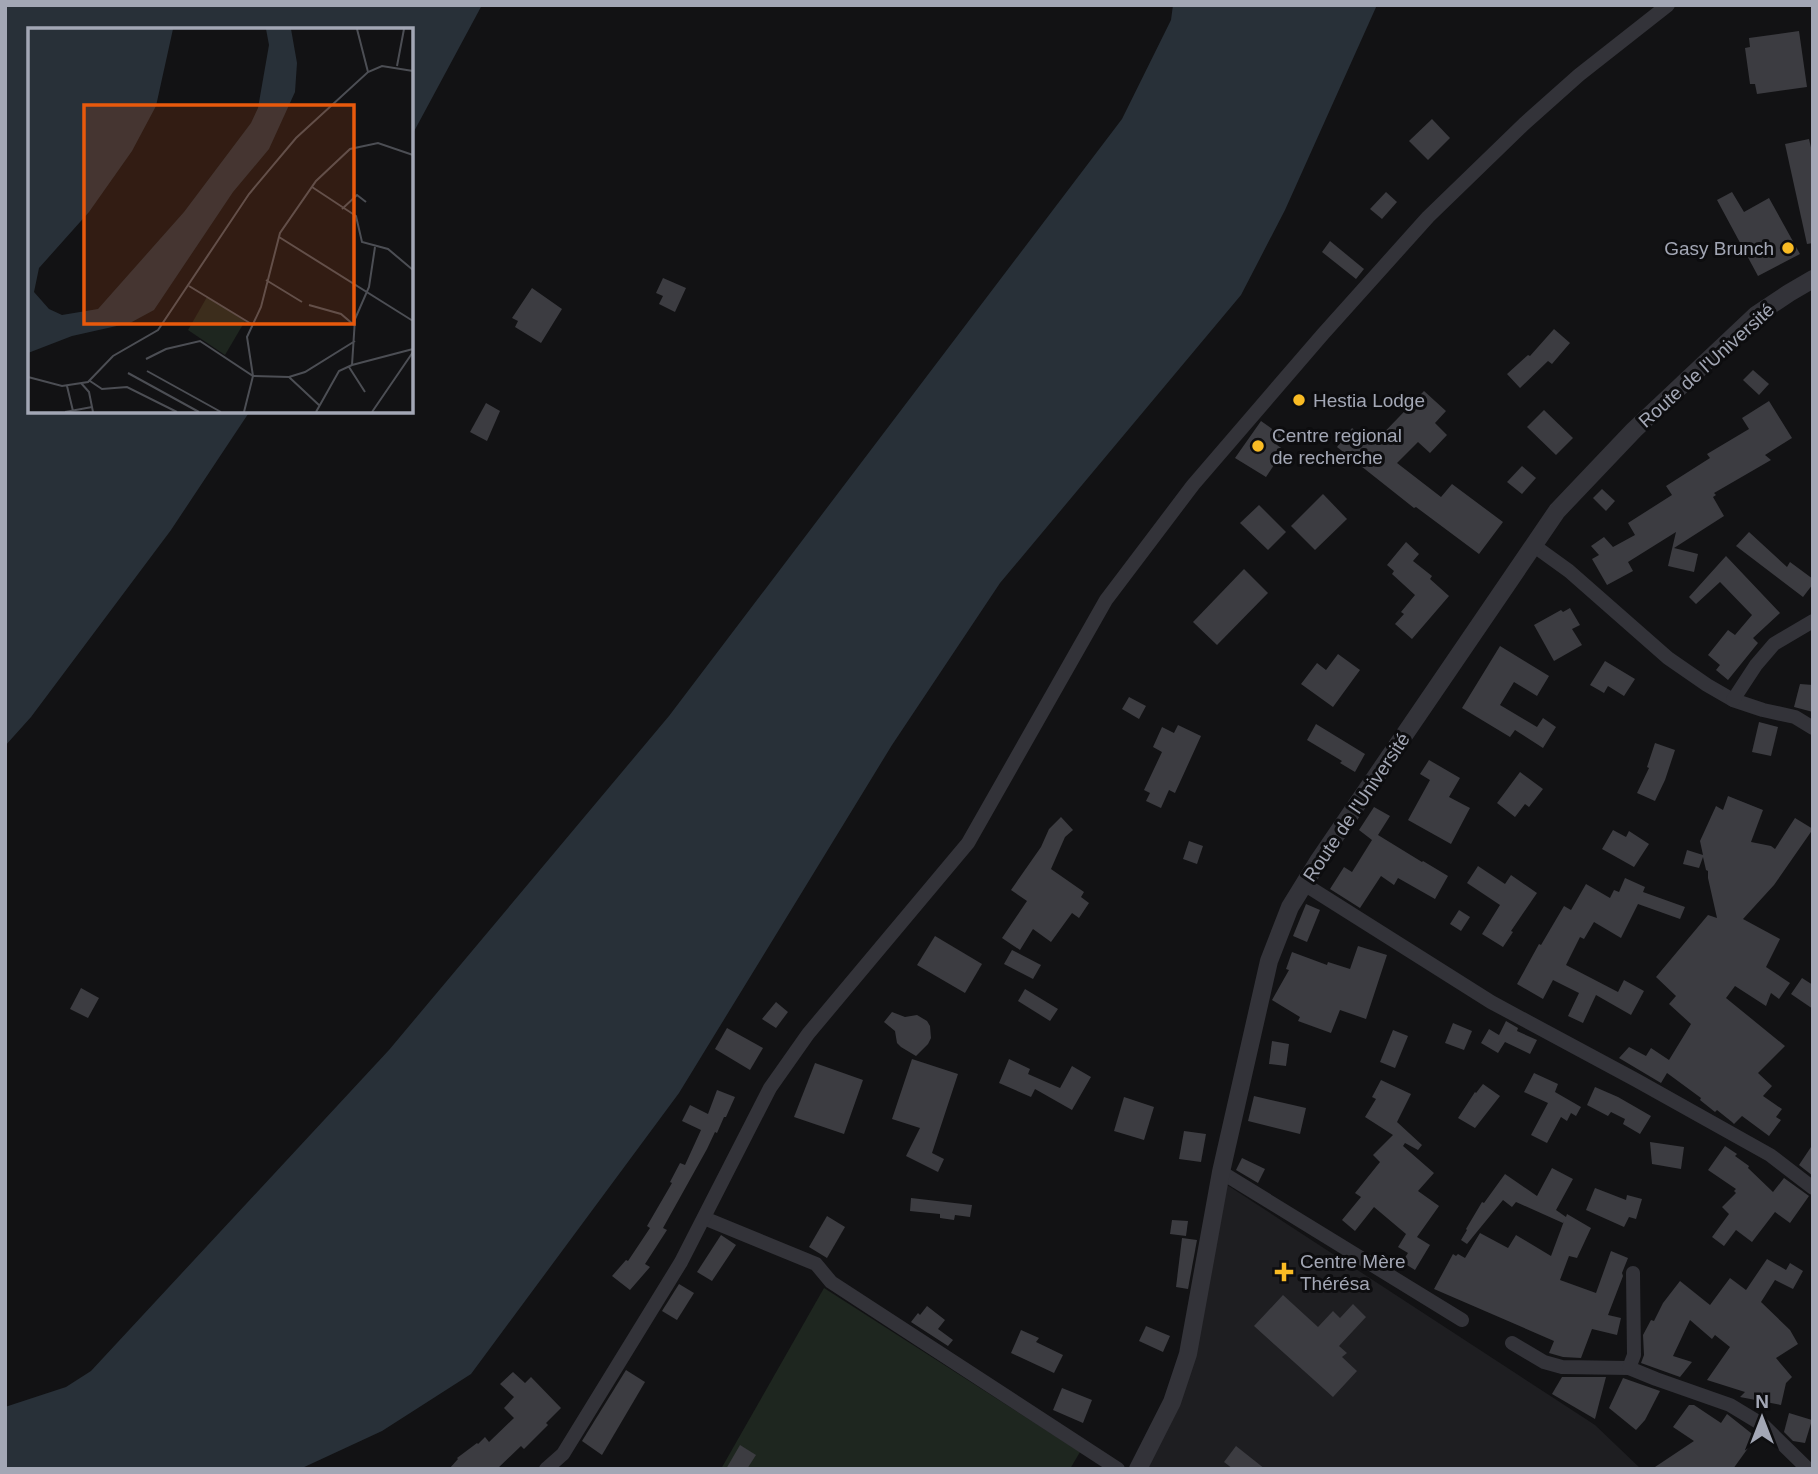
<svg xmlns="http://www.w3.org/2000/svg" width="1818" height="1474" font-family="Arial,sans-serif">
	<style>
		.built { fill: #1e1e21 }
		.green { fill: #1e261f }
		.water { fill: #283038 }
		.building { fill: #3c3c41 }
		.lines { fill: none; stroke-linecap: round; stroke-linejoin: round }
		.minor { stroke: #333339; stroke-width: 14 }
		.tertiary { stroke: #333339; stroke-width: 18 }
		.poi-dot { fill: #f9bb24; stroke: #0d0d0f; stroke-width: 2.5 }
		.labels { text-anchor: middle; stroke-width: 6; stroke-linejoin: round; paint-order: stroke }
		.poi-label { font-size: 19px; fill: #a3a7b5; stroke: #0d0d0f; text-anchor: start }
		.street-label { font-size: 19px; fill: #a3a7b5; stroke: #0d0d0f }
		.inset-road { fill: none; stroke: #4c4e54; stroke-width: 2 }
		.view { fill: #e8590c; fill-opacity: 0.15; stroke: #e8590c; stroke-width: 3.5 }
		.inset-edge { fill: none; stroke: #a3a7b5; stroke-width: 3.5 }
	</style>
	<rect width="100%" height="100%" fill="#121214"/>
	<path class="built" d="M1221,1181L1595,1425L1641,1469H1145L1192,1364Z"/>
	<path class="green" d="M824,1288L1080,1452L1070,1469H721Z"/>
	<g class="water">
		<path d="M5,5H482L411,137V30H30V411H250L171,530L31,717L5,746Z"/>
		<path d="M1173,5H1377L1285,210L1241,295L1000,583L892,745L679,1093L471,1374L382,1431L300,1469H5V1407L66,1387L91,1371L389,1050L669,716L1122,119L1171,20Z"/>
	</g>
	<g class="building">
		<path d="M1799,31L1807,87L1757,94L1755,84H1750L1745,48L1750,47L1749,38Z"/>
		<path d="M1432,119L1450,138L1428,160L1409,141Z"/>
		<path d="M1809,139L1813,156V243L1807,244L1785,144Z"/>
		<path d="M1386,192L1397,202L1382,219L1370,209Z"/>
		<path d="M1732,192L1744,212L1769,198L1800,254L1758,276L1717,200Z"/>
		<path d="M1330,241L1364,269L1356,279L1322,252Z"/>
		<path d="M663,278L686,288L675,312L659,304L663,296L656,293Z"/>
		<path d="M532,288L562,309L541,343L515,327L518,321L512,318Z"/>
		<path d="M1554,329L1570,343L1552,364L1548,361L1520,388L1507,374L1528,355L1530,356Z"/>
		<path d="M1753,370L1769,384L1759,395L1743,380Z"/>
		<path d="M1424,391L1446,411L1435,423L1447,435L1430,453L1418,442L1397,463L1441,497L1452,484L1503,522L1479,554L1416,507L1414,508L1337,447L1352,428L1373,444Z"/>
		<path d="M1769,401L1792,438L1765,455L1771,460L1714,493L1716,495L1713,497L1724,516L1674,548L1698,554L1694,572L1668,566L1676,532L1628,562L1633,571L1607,585L1592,559L1599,555L1591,546L1604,537L1613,547L1635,535L1628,523L1672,495L1666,486L1710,458L1707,454L1749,429L1742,418Z"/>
		<path d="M486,403L500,411L487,441L470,432Z"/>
		<path d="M1544,410L1573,438L1556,455L1527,427Z"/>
		<path d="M1261,421L1282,436L1277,445L1284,450L1266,477L1235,458Z"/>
		<path d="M1522,466L1536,478L1522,494L1507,482Z"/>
		<path d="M1602,489L1615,501L1606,511L1593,498Z"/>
		<path d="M1323,494L1347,519L1315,550L1291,526Z"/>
		<path d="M1259,505L1286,532L1268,550L1240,523Z"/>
		<path d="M1749,532L1787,567L1790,562L1813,579V584L1803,597L1736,546Z"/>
		<path d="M1406,542L1419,554L1413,561L1432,576L1430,579L1449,596L1412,639L1395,624L1404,614L1401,612L1415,595L1392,574L1394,571L1387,565Z"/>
		<path d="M1726,556L1780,613L1753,638L1758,643L1728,680L1716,670L1720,665L1708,655L1728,630L1735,635L1752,615L1720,582L1696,604L1689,597Z"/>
		<path d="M1244,569L1268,593L1217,645L1193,622Z"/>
		<path d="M1570,608L1580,625L1572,629L1582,645L1554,661L1534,625L1561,610L1563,612Z"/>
		<path d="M1500,646L1549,676L1537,696L1514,682L1500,705L1537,727L1543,718L1556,727L1543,748L1515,730L1510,737L1462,708Z"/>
		<path d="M1338,654L1360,670L1333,707L1301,684L1317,663L1326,670Z"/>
		<path d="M1605,661L1635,679L1624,696L1608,686L1604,693L1590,685Z"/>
		<path d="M1800,684L1813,685V712L1794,707Z"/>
		<path d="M1129,697L1146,706L1139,719L1122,709Z"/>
		<path d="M1759,722L1778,727L1771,756L1752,752Z"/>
		<path d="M1316,724L1365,754L1355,772L1340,763L1342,761L1307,740Z"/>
		<path d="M1178,725L1201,736L1175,793L1169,790L1161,808L1146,801L1150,793L1144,790L1162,752L1153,747L1162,727L1174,733Z"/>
		<path d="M1655,743L1675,750L1665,780L1655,801L1637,793L1649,768L1647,767Z"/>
		<path d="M1429,760L1460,778L1449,797L1470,808L1451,844L1408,820L1430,780L1420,774Z"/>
		<path d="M1520,772L1543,789L1529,807L1525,804L1515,817L1497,803Z"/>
		<path d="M1728,796L1763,810L1751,842L1771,846L1775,849L1795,818L1813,829L1774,885L1743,919L1780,939L1766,967L1790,983L1779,999L1771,993L1766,1006L1735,986L1726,998L1785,1046L1758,1073L1772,1086L1763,1096L1782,1109L1776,1117L1781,1120L1769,1136L1742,1116L1734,1124L1732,1122L1717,1110L1715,1112L1700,1100L1701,1098L1667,1073L1661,1083L1619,1058L1629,1047L1646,1056L1651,1048L1669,1060L1691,1024L1669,1004L1676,996L1656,977L1708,915L1717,918L1708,878V871L1706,870L1703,857L1699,868L1683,864L1687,850L1703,855L1700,841L1716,806L1723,810Z"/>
		<path d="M1374,807L1390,816L1378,835L1422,862L1423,861L1448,876L1435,899L1398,878L1394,885L1381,876L1360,908L1330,889L1344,867L1352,872L1372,840L1359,830Z"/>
		<path d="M1061,817L1073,830L1065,837L1051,869L1084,892L1081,897L1089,903L1079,918L1072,913L1051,942L1033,929L1020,950L1002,938L1027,901L1011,890L1041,847L1049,829Z"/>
		<path d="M1613,830L1626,837L1629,831L1649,844L1634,867L1602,849Z"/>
		<path d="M1189,841L1203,846L1197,864L1183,859Z"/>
		<path d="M1478,866L1505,884L1511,875L1537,893L1511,931L1513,932L1503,947L1482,934L1500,905L1467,883Z"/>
		<path d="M1625,878L1645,887L1643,892L1685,907L1680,919L1638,904L1621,938L1594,922L1584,939L1580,937L1566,965L1618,992L1624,980L1644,991L1631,1015L1596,995L1583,1023L1568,1016L1579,993L1553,980L1543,999L1517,984L1539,944L1541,945L1564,906L1571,910L1586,884L1610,898L1614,890L1619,892Z"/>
		<path d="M1306,904L1320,910L1307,942L1293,936Z"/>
		<path d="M1459,910L1470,917L1461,931L1450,924Z"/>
		<path d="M935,936L982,964L965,993L917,965Z"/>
		<path d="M1358,946L1387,955L1366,1019L1340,1010L1331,1033L1298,1021L1300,1017L1272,1000L1289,970L1286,969L1292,952L1327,965L1328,962L1350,969Z"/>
		<path d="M1012,950L1041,965L1033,979L1004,964Z"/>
		<path d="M1802,978L1813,985V1009L1791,994Z"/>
		<path d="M81,988L99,998L88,1018L70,1009Z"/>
		<path d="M1025,989L1058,1009L1050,1021L1018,1001Z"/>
		<path d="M776,1002L788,1012L776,1028L762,1019Z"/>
		<path d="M892,1012L905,1017L917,1015L927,1021L930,1026L931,1038L928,1044L916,1056L901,1047L897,1043L895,1031L884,1022Z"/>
		<path d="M1506,1021L1518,1028L1517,1031L1537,1040L1530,1054L1505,1042L1498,1053L1481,1043L1489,1029L1499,1035Z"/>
		<path d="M1453,1023L1472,1031L1464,1050L1445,1043Z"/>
		<path d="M727,1028L763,1048L750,1070L715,1049Z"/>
		<path d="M1393,1030L1408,1036L1395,1068L1380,1062Z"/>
		<path d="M1272,1041L1289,1044L1286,1066L1269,1064Z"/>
		<path d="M912,1059L958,1074L932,1153L944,1159L938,1172L906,1156L920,1128L892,1119Z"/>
		<path d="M1009,1059L1030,1069L1028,1074L1060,1088L1072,1066L1091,1077L1072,1110L1035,1089L1031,1097L999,1083Z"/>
		<path d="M815,1063L863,1080L844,1134L794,1117Z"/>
		<path d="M1534,1073L1558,1084L1555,1092L1581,1107L1576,1116L1571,1113L1567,1121L1561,1117L1547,1143L1531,1135L1548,1103L1524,1092Z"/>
		<path d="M1381,1080L1411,1094L1397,1122L1422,1145L1418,1150L1405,1143L1403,1146L1434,1173L1418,1191L1439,1206L1417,1237L1430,1245L1415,1270L1402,1262L1408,1253L1398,1247L1406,1234L1374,1207L1355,1231L1342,1220L1361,1197L1355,1193L1380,1162L1373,1155L1393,1135L1365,1117L1376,1099L1372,1097Z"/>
		<path d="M1483,1084L1500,1096L1475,1128L1458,1118L1475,1092L1476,1093Z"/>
		<path d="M1595,1087L1618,1097L1651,1116L1640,1134L1623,1124L1625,1119L1611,1112L1608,1116L1587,1105Z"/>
		<path d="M717,1090L735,1097L726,1117H724L717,1133L715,1132L707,1149L663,1228L667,1230L645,1264L650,1267L630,1290L612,1276L626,1260L628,1261L650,1228L647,1226L672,1183L670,1182L680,1163L685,1165L701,1130L682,1121L690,1105L708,1114Z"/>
		<path d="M1254,1096L1306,1108L1300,1134L1248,1121Z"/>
		<path d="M1124,1097L1154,1107L1144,1140L1114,1131Z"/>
		<path d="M1184,1131L1206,1134L1201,1162L1179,1159Z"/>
		<path d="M1650,1142L1684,1147L1681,1169L1652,1164Z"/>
		<path d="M1813,1144V1176L1799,1165Z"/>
		<path d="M1725,1146L1737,1154L1735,1156L1749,1166L1748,1168L1773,1192L1784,1178L1809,1196L1790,1223L1775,1212L1752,1242L1736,1230L1724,1246L1712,1237L1729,1214L1722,1207L1736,1193L1734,1191L1736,1189L1708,1170Z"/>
		<path d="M1242,1158L1265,1169L1258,1183L1236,1170Z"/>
		<path d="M1552,1168L1573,1179L1556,1210L1566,1217L1567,1214L1591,1228L1577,1258L1569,1256L1560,1280L1596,1293L1611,1251L1628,1258L1622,1273L1623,1276L1608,1315L1621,1318L1617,1335L1592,1329L1581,1358L1563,1357L1549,1353L1554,1341L1434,1289L1453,1254L1456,1256L1458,1254L1465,1258L1480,1233L1508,1248L1516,1235L1551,1256L1564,1221L1563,1223L1516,1202L1512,1207L1503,1200L1467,1244L1461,1240L1467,1230L1466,1229L1482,1202L1484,1203L1505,1174L1537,1196Z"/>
		<path d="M1595,1188L1626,1200L1627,1195L1642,1199L1636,1219L1629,1217L1624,1227L1586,1210Z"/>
		<path d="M911,1198L972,1205L970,1217L955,1215L954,1220L940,1218V1214L910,1211Z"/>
		<path d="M827,1216L845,1227L827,1258L809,1247Z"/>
		<path d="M1172,1220L1188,1221L1186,1236L1170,1234Z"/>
		<path d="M721,1235L736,1245L712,1281L697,1272Z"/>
		<path d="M1182,1238L1197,1240L1188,1289L1176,1287Z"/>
		<path d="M1767,1259L1786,1270L1790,1263L1803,1271L1793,1289L1775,1280L1761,1302L1790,1330L1798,1344L1776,1358L1792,1377L1786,1383L1781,1405L1740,1397L1745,1392L1707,1380L1730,1347L1715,1335L1712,1339L1690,1320L1673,1356L1692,1362L1680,1377L1641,1363L1644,1355L1643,1335L1651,1320L1654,1321L1663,1303L1680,1281L1710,1305L1730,1278L1746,1290Z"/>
		<path d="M679,1284L694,1293L677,1320L662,1311Z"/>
		<path d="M1283,1295L1318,1327L1333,1311L1340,1318L1353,1304L1366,1317L1339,1346L1347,1353L1342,1357L1357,1371L1333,1397L1254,1326Z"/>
		<path d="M927,1306L945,1320L938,1329L953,1340L948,1346L911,1322L918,1313L920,1315Z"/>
		<path d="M1146,1326L1170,1336L1163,1352L1139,1341Z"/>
		<path d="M1021,1330L1039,1338L1036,1342L1063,1355L1054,1373L1011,1353Z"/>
		<path d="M626,1370L645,1382L602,1455L582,1441Z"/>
		<path d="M513,1372L525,1383L531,1377L561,1408L546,1423L548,1425L524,1449L521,1446L497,1469H449L458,1459L457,1458L477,1443L478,1444L485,1437L489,1442L514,1418L504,1408L514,1397L500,1384Z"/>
		<path d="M1562,1377H1606L1595,1419L1552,1394Z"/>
		<path d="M1623,1378L1660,1391L1645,1420L1636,1430L1609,1408Z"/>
		<path d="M1062,1388L1092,1400L1083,1423L1053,1410Z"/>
		<path d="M1689,1405H1694L1721,1423L1727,1414L1756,1437L1733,1469H1652L1694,1441L1673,1427Z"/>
		<path d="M1789,1413L1812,1420L1805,1443L1793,1441L1784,1432Z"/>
		<path d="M740,1445L756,1455L747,1469H726Z"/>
		<path d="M1236,1446L1265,1469H1233L1224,1462Z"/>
	</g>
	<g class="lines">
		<g class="minor">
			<path d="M1533,545L1569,571L1668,658L1707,685L1733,700L1763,710L1795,717L1813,728"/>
			<path d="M1733,700L1756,665L1774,644L1813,621"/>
			<path d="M1304,884L1491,1002L1636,1080L1770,1155L1813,1188"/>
			<path d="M1221,1172L1462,1320"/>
			<path d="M704,1218L816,1264L831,1282L1118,1469"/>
			<path d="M1512,1343L1544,1362L1562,1367L1629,1368L1656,1379L1730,1405L1763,1425L1808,1469"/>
			<path d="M1629,1368L1634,1355L1633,1273"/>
			<path d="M546,1469L563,1454L681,1262L770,1088L808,1034L968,843L1106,600L1193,485L1323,334L1428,217L1524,124L1579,75L1668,5"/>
		</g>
		<path class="tertiary" d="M1138,1469L1172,1402L1188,1354L1221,1172L1269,961L1290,907L1319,860L1557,511L1634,430L1756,315L1789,293L1813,279"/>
	</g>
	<g class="poi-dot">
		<circle cx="1788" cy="248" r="7"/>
		<circle cx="1299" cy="400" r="7"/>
		<circle cx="1258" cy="446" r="7"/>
		<path d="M1280.5 1261.5h7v7h7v7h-7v7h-7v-7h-7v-7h7z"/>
	</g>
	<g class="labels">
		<g class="poi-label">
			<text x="1774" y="255" text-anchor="end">Gasy Brunch</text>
			<text x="1313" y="407">Hestia Lodge</text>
			<text x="1272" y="442">Centre regional<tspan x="1272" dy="22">de recherche</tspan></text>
			<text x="1300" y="1268">Centre Mère<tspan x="1300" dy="22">Thérésa</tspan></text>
		</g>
		<g class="street-label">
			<text transform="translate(1706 365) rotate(-42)" y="7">Route de l'Université</text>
			<text transform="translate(1356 807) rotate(-56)" y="7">Route de l'Université</text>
		</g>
	</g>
	<g transform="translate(28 28)">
		<rect width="385" height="385" fill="#121214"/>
		<path d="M179,269L217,293L197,327L160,302Z" fill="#1e261f"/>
		<path d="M0,1H145L128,78L104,123L61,184L11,240L6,264L21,281L34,287L70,281L156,184L223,95L230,80L241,17L238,1H263L269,35L267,64L241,121L205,164L126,282L102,295L44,308L0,325Z" fill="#283038"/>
		<path class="inset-road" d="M329,1L340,44M369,38L376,1M284,159L328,188L334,214L360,221L385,242M314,181L329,167L338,174M251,209L385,293M238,252L274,274M161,258L225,297M281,277L313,286L326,297M118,331L138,321L172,313L225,348L261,349L277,344L327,313M324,337L385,321M321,339L337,364M119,343L193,384M100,345L171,384M0,349L34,358L60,354L85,328L130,302L221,166L268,110L340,44L354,38L385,43M261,349L292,378M62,353L74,361L99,359L149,384M53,355L61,364L65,384M39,358L45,383M37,384L64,379M216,384L225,348L219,309L233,279L252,205L288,153L322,121L350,115L385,127M288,384L311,343L324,337L327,291L341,259L347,219M344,384L385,324"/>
		<path class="view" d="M56,77H326V296H56Z"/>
		<rect width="385" height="385" class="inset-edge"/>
	</g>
	<rect width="1818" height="1474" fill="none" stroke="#a3a7b5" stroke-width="14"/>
	<g transform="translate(1762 1418)" stroke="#0d0d0f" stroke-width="5" paint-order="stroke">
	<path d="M0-5L12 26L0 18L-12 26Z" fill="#a3a7b5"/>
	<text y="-10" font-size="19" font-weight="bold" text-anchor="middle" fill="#a3a7b5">N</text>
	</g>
</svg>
